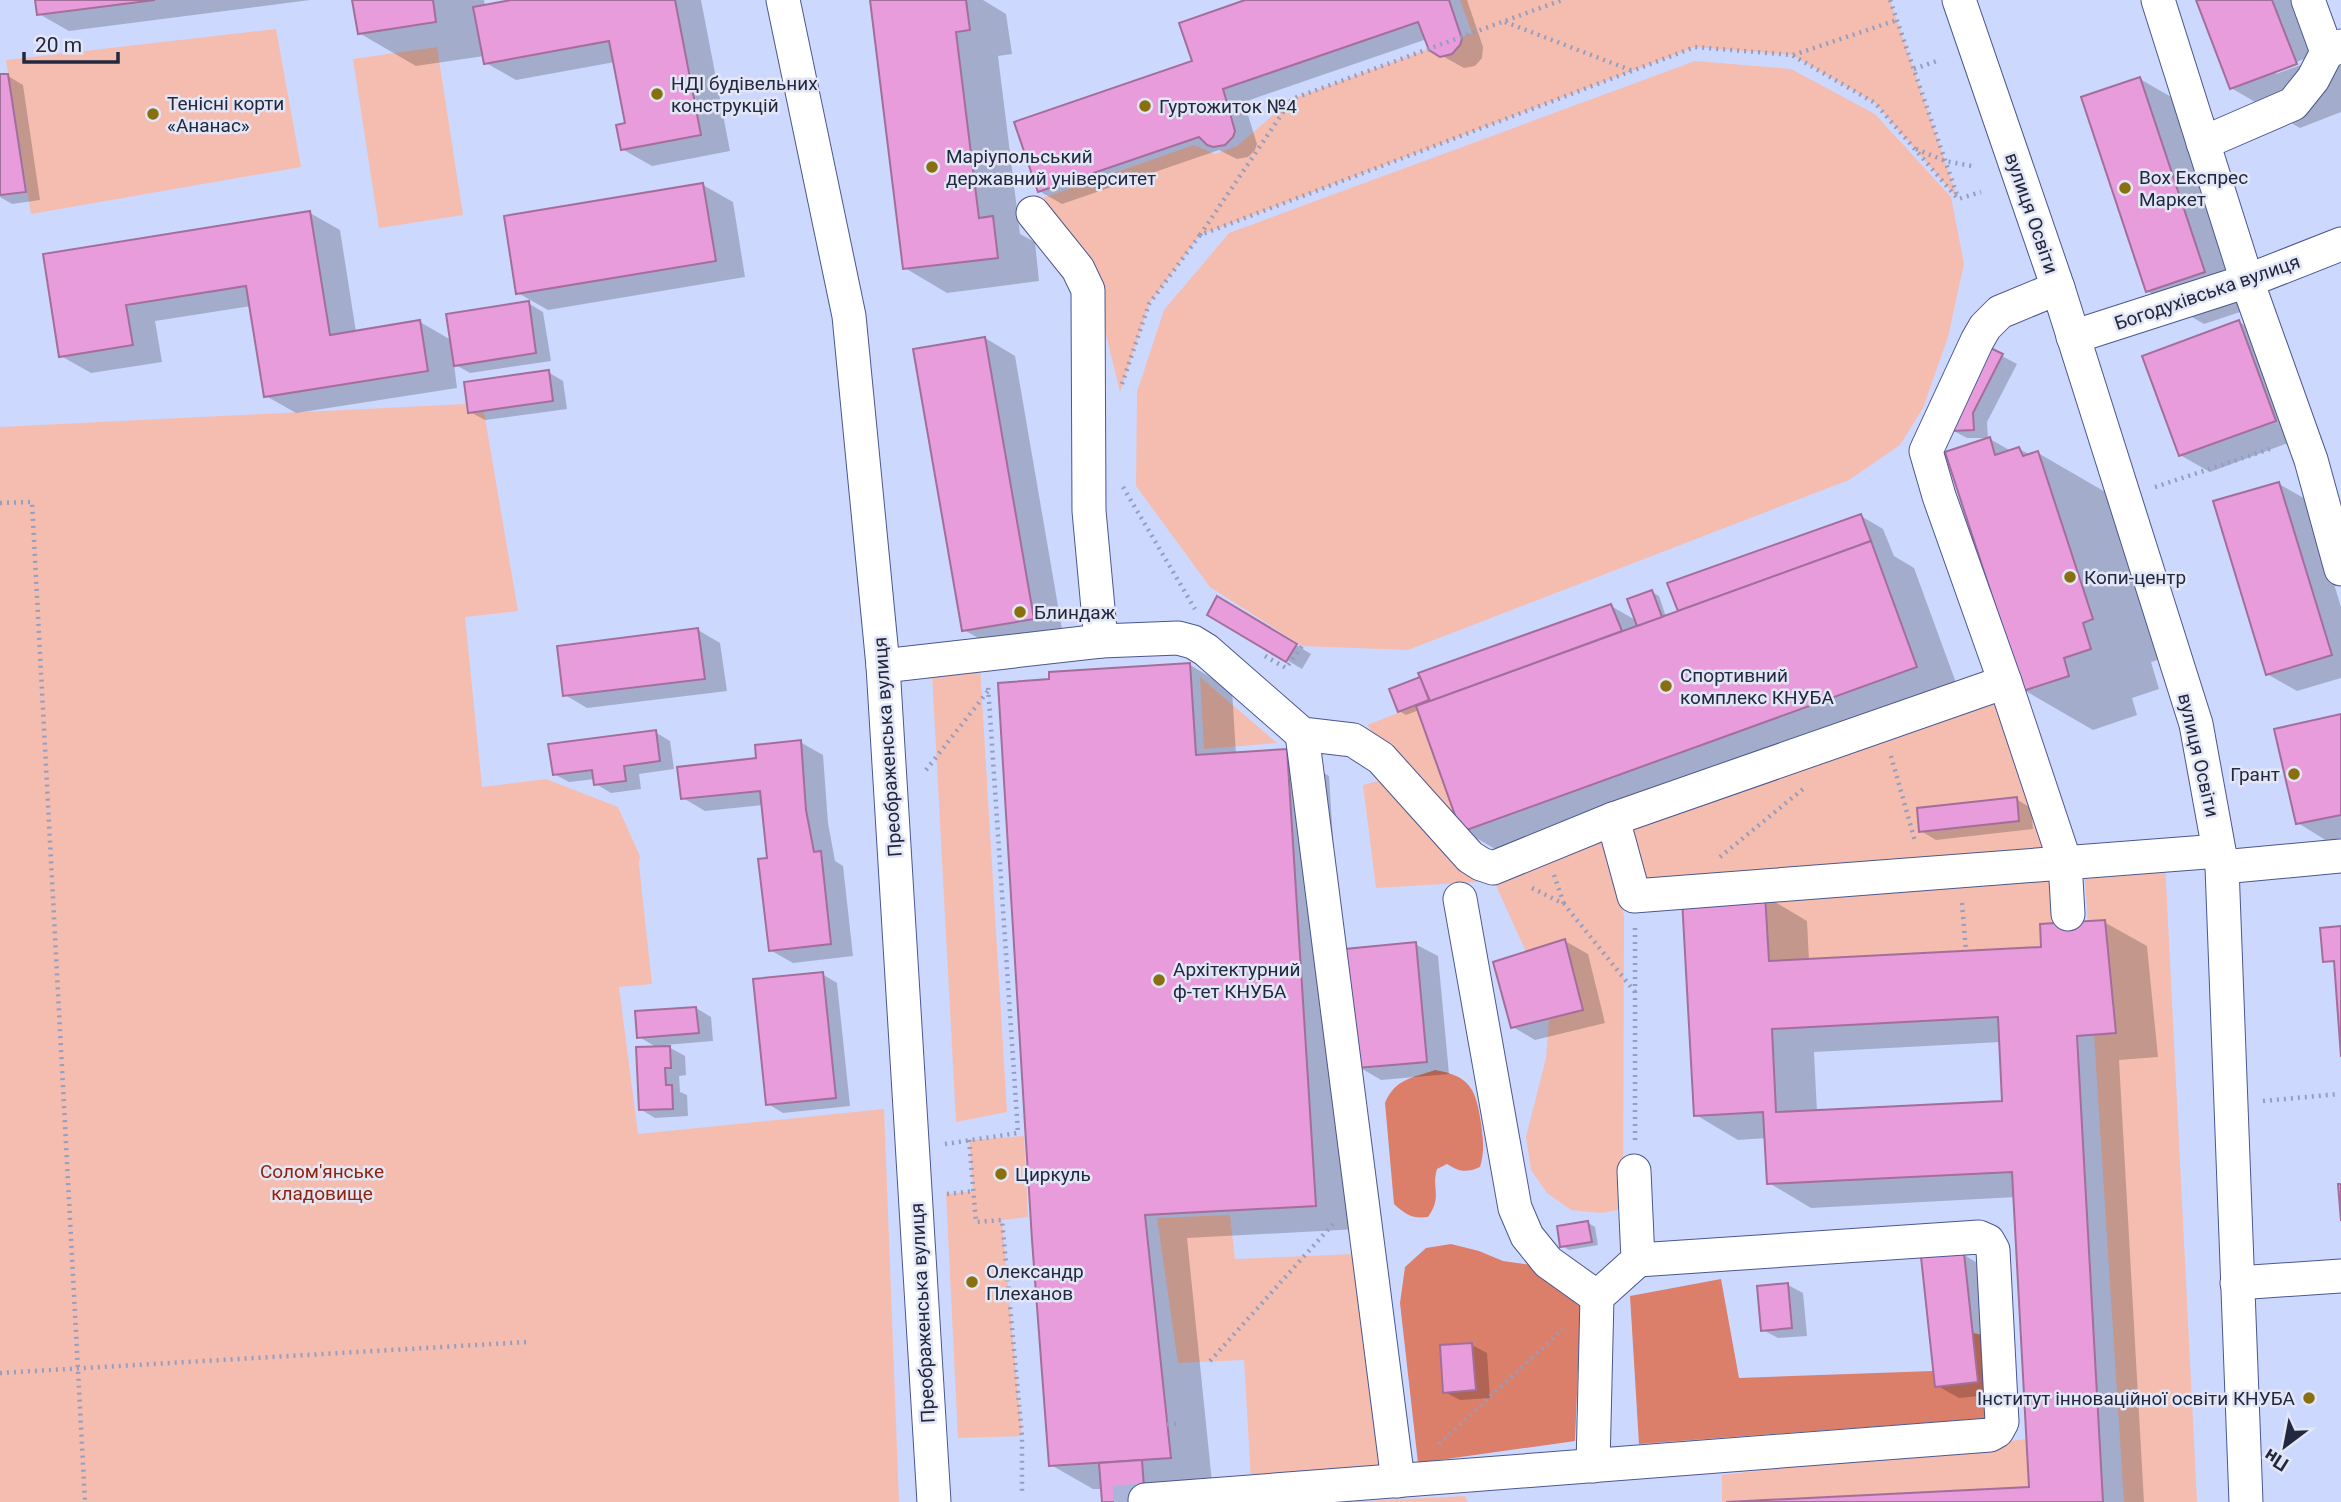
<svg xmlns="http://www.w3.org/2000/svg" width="2341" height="1502" font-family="Roboto,sans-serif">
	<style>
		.green { fill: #f5bdb0 }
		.forest { fill: #db7e6a }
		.shadow { fill: #0003; fill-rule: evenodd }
		.building { fill: #e89cdb; stroke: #a46e9b; stroke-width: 2; fill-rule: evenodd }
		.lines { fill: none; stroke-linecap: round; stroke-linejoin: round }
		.minor-tunnel { stroke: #abb5d9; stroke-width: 33; stroke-dasharray: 33 17; stroke-linecap: butt }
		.minor-casing { stroke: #4b578f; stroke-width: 35 }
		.path { stroke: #949ec0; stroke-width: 4.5; stroke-dasharray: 2 5; stroke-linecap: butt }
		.minor { stroke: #fff; stroke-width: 33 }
		.poi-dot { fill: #887010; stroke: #e3e6f4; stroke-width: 2.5 }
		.labels { text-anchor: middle; stroke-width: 5; stroke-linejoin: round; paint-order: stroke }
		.poi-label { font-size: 19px; fill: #222840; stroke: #e3e6f4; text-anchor: start }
		.street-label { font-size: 19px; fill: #222840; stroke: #e3e6f4 }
		.park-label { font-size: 19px; fill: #91220b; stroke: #e3e6f4 }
	</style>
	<rect width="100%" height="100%" fill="#cdd8ff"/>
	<g class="green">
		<path d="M1460,0H1890L1958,199L1875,103L1792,55L1695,47L1200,235L1149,304L1120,392L1092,278L1040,199L1194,145L1215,154L1237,146L1292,99L1472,33Z"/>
		<path d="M276,29L301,167L31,214L6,60Z"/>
		<path d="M437,47L463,215L379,228L353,59Z"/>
		<path d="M1695,61L1791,69L1875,114L1951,197L1964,264L1948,337L1923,408L1900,445L1849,480L1408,650L1302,646L1210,587L1136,486L1137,392L1164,310L1229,233Z"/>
		<path d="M465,404L467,414L484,412L518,611L465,617L482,787L546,779L618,807L640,856L639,865L652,984L619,987L638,1134L884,1109L899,1502H0V427Z"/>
		<path d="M980,667L1007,1112L956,1122L932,673Z"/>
		<path d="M1200,677L1277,743L1204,749Z"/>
		<path d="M1994,698L2043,851L1641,886L1629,824Z"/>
		<path d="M1416,706L1456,815L1435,810L1367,725Z"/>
		<path d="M1389,778L1460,860L1608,836L1624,916L1623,1209L1601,1213L1571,1210L1547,1193L1531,1170L1526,1137L1546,1058L1549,1019L1583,1010L1565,940L1526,952L1494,881L1376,888L1363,785Z"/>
		<path d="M2165,863L2197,1502H2124L2094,1035L2116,1033L2105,920L2088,921L2084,870Z"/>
		<path d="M2049,873L2052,923L2040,924L2041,947L1769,961L1765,894Z"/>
		<path d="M1024,1136L1028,1217L1002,1220L1022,1436L958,1438L946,1194L973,1191L969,1140Z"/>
		<path d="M1230,1215L1235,1259L1355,1254L1382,1467L1251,1480L1244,1360L1178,1363L1157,1218Z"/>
		<path d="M2027,1439L2029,1487L1722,1502V1475Z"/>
		<path d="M1465,1496L1468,1502H1346Z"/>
	</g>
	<g class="forest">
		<path d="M1435,1070C1470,1076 1476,1089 1481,1123C1483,1139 1485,1151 1480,1167C1466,1173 1460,1172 1447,1164L1437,1169C1431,1189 1443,1196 1428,1217C1413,1219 1406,1215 1394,1204L1385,1103C1395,1079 1412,1078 1435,1070Z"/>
		<path d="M1451,1244L1479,1251L1503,1261L1532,1265L1581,1294L1575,1441L1418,1463L1400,1303L1405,1267L1426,1248Z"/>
		<path d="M1721,1279L1739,1378L1933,1371L1935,1387L1978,1382L1973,1333L1990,1336L1988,1418L1639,1444L1630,1296Z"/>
	</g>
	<g class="shadow">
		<path d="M37,0H310L69,31L39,14Z"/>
		<path d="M354,0H484L485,7L520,0H701L730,151L652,166L622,149L627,125L615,62L516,80L486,63L484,56L416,66L359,33Z"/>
		<path d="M875,0H983L1006,14L1012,54L998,56L1020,234L1035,242L1039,281L947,293L905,268Z"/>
		<path d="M1251,0H1467L1483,47L1482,58L1475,66L1464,68L1430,49L1427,39L1244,102L1257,144L1255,150L1248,157L1237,159L1219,150L1062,204L1039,191L1194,62Z"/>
		<path d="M2198,0H2325L2341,42V112L2300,128L2231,88ZM2304,59L2306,63L2276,74V70Z"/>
		<path d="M0,76H8L23,85L40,200L12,204L0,197Z"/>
		<path d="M2140,79L2197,112L2261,305L2204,324L2147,291Z"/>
		<path d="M703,185L733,202L745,277L548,310L518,293Z"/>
		<path d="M310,213L340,230L356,332L420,322L451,340L528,303L543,312L551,361L470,373L454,364L457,388L296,413L266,396L251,306L155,321L162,362L91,373L61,356L45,256Z"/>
		<path d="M2239,322L2269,339L2304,437L2210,472L2180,455Z"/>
		<path d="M985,338L1015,356L1063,635L994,647L964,630Z"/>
		<path d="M2002,356L2017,364L1987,422L1988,438H1967L1952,430Z"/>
		<path d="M548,372L563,381L567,409L485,420L470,412Z"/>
		<path d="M1990,439L2011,451L2019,449L2031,455L2038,453L2107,493L2161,659L2151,662L2159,689L2132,698L2137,715L2093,730L2024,690Z"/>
		<path d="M2279,484L2309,501L2341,607V678L2297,691L2267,674Z"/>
		<path d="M1861,516L1883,529L1894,556L1914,568L1959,691L1505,855L1463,830L1419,710L1406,715L1399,711L1391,690L1611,606L1637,621L1652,592L1659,596L1666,617Z"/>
		<path d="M1218,598L1311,654L1302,669L1209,614Z"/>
		<path d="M698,630L720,643L727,691L587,708L565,695Z"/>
		<path d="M1190,665L1232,690L1236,754L1287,751L1329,776L1358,1229L1187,1238L1212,1482L1104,1502L1103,1489H1093L1051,1465Z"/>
		<path d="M2341,716V838L2327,841L2298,823Z"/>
		<path d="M655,732L670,741L674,769L639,774L641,789L611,793L596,784L595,779L569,782L554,774Z"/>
		<path d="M800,742L823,755L828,823L835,861L843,866L853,956L793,963L770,950L769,859L763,805L705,811L683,798L758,760Z"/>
		<path d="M2016,799L2031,808L2033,829L1936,840L1921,831Z"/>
		<path d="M1765,896L1807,921L1809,961L2043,949L2104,922L2147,946L2158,1057L2119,1060L2144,1502H1764L2031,1488L2016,1197L1811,1208L1769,1183L1767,1138L1738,1140L1696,1115ZM2001,1042L2004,1102L1817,1112L1814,1052Z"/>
		<path d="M1565,941L1588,954L1605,1023L1535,1040L1513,1027Z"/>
		<path d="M1415,944L1438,956L1449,1074L1381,1080L1359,1067Z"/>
		<path d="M822,974L837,983L850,1106L783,1113L768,1104Z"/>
		<path d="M696,1008L711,1017L713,1041L665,1045L685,1056L686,1075L679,1076L680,1092L687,1095L688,1116L655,1118L640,1109L658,1048L639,1037Z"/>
		<path d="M1588,1223L1595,1227L1598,1245L1569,1250L1562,1246Z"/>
		<path d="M1964,1255L1986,1268L2000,1394L1959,1398L1936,1385Z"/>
		<path d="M1788,1285L1803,1293L1807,1336L1778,1338L1763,1330Z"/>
		<path d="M1472,1345L1487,1353L1490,1398L1460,1400L1445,1392Z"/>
	</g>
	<g class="building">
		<path d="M35,0H155L37,15Z"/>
		<path d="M352,0H433L436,22L358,34Z"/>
		<path d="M511,0H675L701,135L621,150L616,125L625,123L609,41L484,64L473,7Z"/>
		<path d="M870,0H966L970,30L956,32L979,218L993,216L998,258L903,269Z"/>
		<path d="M1245,0H1449L1462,39L1460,45L1452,54L1440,57L1429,50L1418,22L1223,89L1235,131L1233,137L1225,145L1213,147L1207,145L1199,137L1038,192L1014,122L1192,61L1179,23Z"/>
		<path d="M2196,0H2272L2297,64L2230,89Z"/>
		<path d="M0,74H8L26,192L0,195Z"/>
		<path d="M2140,77L2205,272L2146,292L2081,97Z"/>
		<path d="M703,183L716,261L516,294L504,216Z"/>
		<path d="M310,211L330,335L420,320L428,371L264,397L246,286L126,305L133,345L59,357L43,254Z"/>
		<path d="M529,301L536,353L454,366L446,314Z"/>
		<path d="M2239,320L2276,421L2179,456L2142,356Z"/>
		<path d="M985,337L1034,619L962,631L913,349Z"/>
		<path d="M1982,344L2003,354L1973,413L1974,430L1950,431Z"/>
		<path d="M549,370L553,401L468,413L464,382Z"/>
		<path d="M1990,437L1995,455L2019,447L2023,456L2038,451L2093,619L2083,623L2091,649L2064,658L2069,676L2023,691L1945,452Z"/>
		<path d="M2279,482L2332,655L2266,675L2213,501Z"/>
		<path d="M1861,514L1871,541L1678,611L1667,583Z"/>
		<path d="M1871,541L1917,667L1461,832L1416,706Z"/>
		<path d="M1652,590L1662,617L1637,626L1627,599Z"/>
		<path d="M1217,596L1297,644L1286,662L1207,615Z"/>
		<path d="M1611,604L1622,631L1430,701L1418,673Z"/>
		<path d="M698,628L705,679L563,696L557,646Z"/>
		<path d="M1190,663L1196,755L1287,749L1316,1206L1145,1215L1171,1458L1049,1466L1032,1240L998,683L1049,679V672Z"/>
		<path d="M1420,677L1429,700L1398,712L1389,689Z"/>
		<path d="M2341,714V815L2296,824L2274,729Z"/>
		<path d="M656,730L660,761L624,766L626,781L594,785L592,770L553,775L548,744Z"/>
		<path d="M801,740L806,810L814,852L821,851L831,944L769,951L758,859L767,858L760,791L681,799L677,767L756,758L755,745Z"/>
		<path d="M2017,797L2019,821L1919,832L1917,808Z"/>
		<path d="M1765,894L1769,961L2041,947L2040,924L2105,920L2116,1033L2077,1036L2103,1502H1726L2029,1487L2012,1172L1767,1184L1763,1112L1694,1116L1682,899ZM1998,1017L2002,1101L1776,1112L1772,1029Z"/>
		<path d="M2341,926V1057L2334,961L2323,962L2320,928Z"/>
		<path d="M1565,939L1583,1010L1511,1028L1493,962Z"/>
		<path d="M1416,942L1427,1062L1357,1068L1345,949Z"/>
		<path d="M823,972L836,1098L766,1105L753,979Z"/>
		<path d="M696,1007L699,1033L637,1038L635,1011Z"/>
		<path d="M670,1046L671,1068H665L666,1085H672L673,1109L639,1110L636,1047Z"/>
		<path d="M2338,1184H2341V1221Z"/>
		<path d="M1588,1221L1592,1242L1560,1247L1557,1226Z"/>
		<path d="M1964,1253L1978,1382L1935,1387L1921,1257Z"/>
		<path d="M1788,1283L1792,1328L1761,1331L1757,1286Z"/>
		<path d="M1472,1343L1476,1390L1443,1393L1440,1345Z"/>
		<path d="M1142,1460L1145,1502H1102L1099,1463Z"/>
	</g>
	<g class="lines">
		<path class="minor-tunnel" d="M1114,1502L1145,1500"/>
		<defs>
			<g id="minor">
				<path d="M783,0L849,316L883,666L934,1502"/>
				<path d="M1959,0L2058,288L2196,724L2222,867L2246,1502"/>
				<path d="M2158,0L2247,281L2311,460L2341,569"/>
				<path d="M2308,0L2327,52"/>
				<path d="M2203,143L2293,104L2313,79L2327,52L2341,46"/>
				<path d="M1033,213L1078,269L1088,290L1089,511L1101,641"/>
				<path d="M2058,288L2000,312L1985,327L1977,341L1926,451L1939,496L2005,682L2065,862L2068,914"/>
				<path d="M2073,337L2247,281L2341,244"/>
				<path d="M883,666L1101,641L1178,638L1193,642L1206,650L1302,734L1353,740L1381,758L1470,857L1481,864L1493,868L1613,819"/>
				<path d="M2005,682L1613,819L1634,896L2219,851"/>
				<path d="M1302,734L1398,1481"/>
				<path d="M2222,867L2341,856"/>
				<path d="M1460,899L1515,1208L1527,1236L1548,1262L1597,1297"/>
				<path d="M2237,1283L2341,1276"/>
				<path d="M1593,1466L1597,1297L1638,1260L1634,1171"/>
				<path d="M1145,1500L1990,1435L1997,1431L2002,1422L1993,1250L1988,1241L1979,1237L1638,1260"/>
			</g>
		</defs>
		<use href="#minor" class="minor-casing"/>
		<g class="path">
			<path d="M1890,0L1957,195"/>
			<path d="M1505,22L1633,71"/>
			<path d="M1793,55L1897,20"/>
			<path d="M1914,69L1937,61"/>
			<path d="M1916,149L1945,161L1972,166"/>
			<path d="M1200,235L1292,99L1562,0"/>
			<path d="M1122,384L1149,304L1200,235L1695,47L1792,55L1875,103L1958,199L1981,192"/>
			<path d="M1123,487L1195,609"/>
			<path d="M2155,487L2273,448"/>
			<path d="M0,503L32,502L85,1502"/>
			<path d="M1265,656L1286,668L1302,646"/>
			<path d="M1891,756L1915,841"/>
			<path d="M926,770L988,691"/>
			<path d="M1720,857L1803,789"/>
			<path d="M1554,875L1564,904"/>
			<path d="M1532,888L1564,904L1635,992"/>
			<path d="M1962,903L1966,951"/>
			<path d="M2263,1101L2339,1094"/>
			<path d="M969,1140L976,1222L1002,1220L1022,1436V1492"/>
			<path d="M1635,1140V928"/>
			<path d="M945,1144L1018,1133L988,685"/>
			<path d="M947,1194L974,1191"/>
			<path d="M1210,1361L1333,1224"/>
			<path d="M0,1373L527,1342"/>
			<path d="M1167,1424H1181"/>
			<path d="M1439,1444L1563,1329"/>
		</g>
		<use href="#minor" class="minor"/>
	</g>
	<g class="poi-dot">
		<circle cx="657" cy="94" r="7"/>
		<circle cx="1145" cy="106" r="7"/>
		<circle cx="153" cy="114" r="7"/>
		<circle cx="932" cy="167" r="7"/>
		<circle cx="2125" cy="188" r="7"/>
		<circle cx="2070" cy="577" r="7"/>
		<circle cx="1020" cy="612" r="7"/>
		<circle cx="1666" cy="686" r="7"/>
		<circle cx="2294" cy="774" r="7"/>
		<circle cx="1159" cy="980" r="7"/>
		<circle cx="1001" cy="1174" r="7"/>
		<circle cx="972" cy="1282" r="7"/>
		<circle cx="2309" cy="1398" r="7"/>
	</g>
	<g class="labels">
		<g class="poi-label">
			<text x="671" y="90">НДІ будівельних<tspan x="671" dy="22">конструкцій</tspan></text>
			<text x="167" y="110">Тенісні корти<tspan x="167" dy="22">«Ананас»</tspan></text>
			<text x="1159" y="113">Гуртожиток №4</text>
			<text x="946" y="163">Маріупольський<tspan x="946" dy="22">державний університет</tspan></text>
			<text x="2139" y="184">Box Експрес<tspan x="2139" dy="22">Маркет</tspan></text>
			<text x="2084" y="584">Копи-центр</text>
			<text x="1034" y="619">Блиндаж</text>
			<text x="1680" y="682">Спортивний<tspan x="1680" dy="22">комплекс КНУБА</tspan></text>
			<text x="2280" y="781" text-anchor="end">Грант</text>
			<text x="1173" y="976">Архітектурний<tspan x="1173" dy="22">ф-тет КНУБА</tspan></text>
			<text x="1015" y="1181">Циркуль</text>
			<text x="986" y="1278">Олександр<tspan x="986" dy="22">Плеханов</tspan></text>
			<text x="2295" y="1405" text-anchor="end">Інститут інноваційної освіти КНУБА</text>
		</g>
		<g class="street-label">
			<text transform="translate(2032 213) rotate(71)" y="7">вулиця Освіти</text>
			<text transform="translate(2207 292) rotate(-19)" y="7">Богодухівська вулиця</text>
			<text transform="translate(887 747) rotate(-94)" y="7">Преображенська вулиця</text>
			<text transform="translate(2199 755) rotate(77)" y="7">вулиця Освіти</text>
			<text transform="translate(922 1313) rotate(-93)" y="7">Преображенська вулиця</text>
		</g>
		<g class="park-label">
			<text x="322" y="1178">Солом'янське<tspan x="322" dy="22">кладовище</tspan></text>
		</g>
	</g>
	<g transform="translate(2285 1446) rotate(212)" stroke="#e3e6f4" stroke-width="5" paint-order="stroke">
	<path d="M0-5L12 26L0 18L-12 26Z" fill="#222840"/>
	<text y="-10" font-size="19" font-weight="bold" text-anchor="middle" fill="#222840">Пн</text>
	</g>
	<path d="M24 52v10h94v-10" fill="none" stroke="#222840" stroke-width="3.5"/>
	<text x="35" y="52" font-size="21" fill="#222840" stroke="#e3e6f4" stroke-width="5" paint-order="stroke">20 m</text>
</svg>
